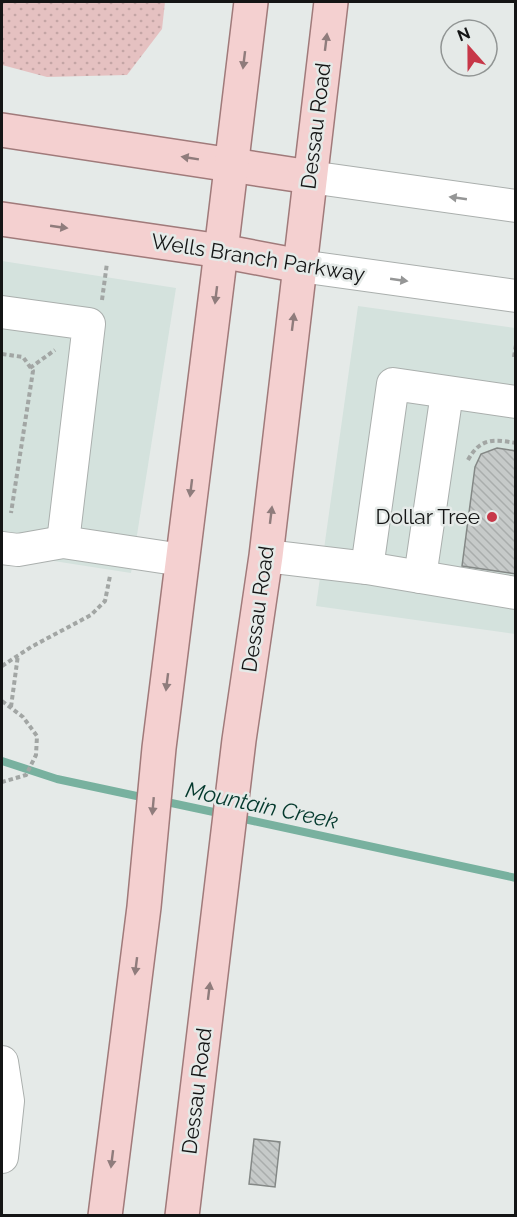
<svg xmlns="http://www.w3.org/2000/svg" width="517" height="1217" font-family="Raleway,sans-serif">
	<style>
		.built { fill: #d4e2dd }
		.grass { fill: url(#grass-dots) }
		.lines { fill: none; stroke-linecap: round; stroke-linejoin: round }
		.stream { stroke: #78b19f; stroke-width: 8 }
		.building { fill: url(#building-back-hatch); stroke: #848886; stroke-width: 1.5 }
		.minor-casing { stroke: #aaafad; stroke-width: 34 }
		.major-casing { stroke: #a07a7a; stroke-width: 36 }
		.path { stroke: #a2a6a4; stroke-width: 4; stroke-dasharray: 4.5 3; stroke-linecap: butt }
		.minor { stroke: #fff; stroke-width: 32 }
		.major { stroke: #f4d0d0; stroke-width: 33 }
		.oneway { fill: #8f7c7c }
		.oneway2 { fill: #959696 }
		.poi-dot { fill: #c73748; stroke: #e5eae8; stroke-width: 2 }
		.labels { text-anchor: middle; stroke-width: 5; stroke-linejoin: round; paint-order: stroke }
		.street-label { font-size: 21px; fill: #141515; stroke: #e5eae8 }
		.poi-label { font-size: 21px; fill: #141515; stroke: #e5eae8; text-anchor: end }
		.water-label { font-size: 22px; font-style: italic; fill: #04392d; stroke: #e5eae8 }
	</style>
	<defs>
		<pattern id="grass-dots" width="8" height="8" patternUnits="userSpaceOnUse" patternTransform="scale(1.5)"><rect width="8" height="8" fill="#e5c1c1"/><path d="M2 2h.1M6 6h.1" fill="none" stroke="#c4a5a5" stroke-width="1.8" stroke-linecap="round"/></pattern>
		<pattern id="building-back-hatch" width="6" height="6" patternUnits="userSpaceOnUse" patternTransform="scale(1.5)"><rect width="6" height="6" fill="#c6cac9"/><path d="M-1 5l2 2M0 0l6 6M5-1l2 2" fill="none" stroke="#a9adac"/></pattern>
	</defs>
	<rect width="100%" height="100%" fill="#e5eae8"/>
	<g class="built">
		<path d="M2,261L176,288L131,573L2,553Z"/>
		<path d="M358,306L515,328V634L316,606Z"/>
	</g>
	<path class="grass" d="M2,2H165L162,29L127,75L47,77L2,65Z"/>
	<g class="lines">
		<g class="stream">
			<path d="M2,761L57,779L146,798"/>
			<path d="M162,801L223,814"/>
			<path d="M235,817L516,878"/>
		</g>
	</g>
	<g class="building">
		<path d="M497,448L516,451V574L462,566L475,467L481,454Z"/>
		<path d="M254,1139L280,1142L275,1187L249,1184Z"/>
	</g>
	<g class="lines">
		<defs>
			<g id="minor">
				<path d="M310,177L516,206"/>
				<path d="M300,266L516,296"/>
				<path d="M2,312L89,324L63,542"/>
				<path d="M2,548L18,550L63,542L182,560"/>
				<path d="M266,556L367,568L516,593"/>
				<path d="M367,568L393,384L516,402"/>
				<path d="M420,577L447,393"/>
				<path d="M2,1062L8,1101L2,1157"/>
			</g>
			<g id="major">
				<path d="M2,130L310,177"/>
				<path d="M2,219L221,251L300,266"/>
				<path d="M105,1216L144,907L159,748L218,276L251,2"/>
				<path d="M182,1216L239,740L266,556L331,2"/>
			</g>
		</defs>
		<use href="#minor" class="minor-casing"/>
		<use href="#major" class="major-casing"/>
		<g class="path">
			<path d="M102,300L107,263"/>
			<path d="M2,354L23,357L33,371L11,513"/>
			<path d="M514,357L516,345"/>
			<path d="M30,368L55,350"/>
			<path d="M468,460C480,438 493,439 516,443"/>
			<path d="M2,666L31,647L91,615L105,601L110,576"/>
			<path d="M2,701L23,717L37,736L36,755L26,775L2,782"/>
			<path d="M11,707L18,655"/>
		</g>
		<use href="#minor" class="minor"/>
		<use href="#major" class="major"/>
	</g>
	<defs><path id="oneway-solid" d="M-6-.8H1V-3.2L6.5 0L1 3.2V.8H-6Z" transform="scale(1.5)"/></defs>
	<g class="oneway">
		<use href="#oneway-solid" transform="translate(326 42) rotate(-83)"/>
		<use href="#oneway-solid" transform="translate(244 60) rotate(97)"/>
		<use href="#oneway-solid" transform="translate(190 158) rotate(-171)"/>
		<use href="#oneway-solid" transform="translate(59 227) rotate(8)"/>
		<use href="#oneway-solid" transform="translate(216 295) rotate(97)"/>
		<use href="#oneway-solid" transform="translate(293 322) rotate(-83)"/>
		<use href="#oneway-solid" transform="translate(191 488) rotate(97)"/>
		<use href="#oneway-solid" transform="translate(271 515) rotate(-83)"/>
		<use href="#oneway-solid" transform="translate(167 682) rotate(97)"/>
		<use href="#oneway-solid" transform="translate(153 806) rotate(95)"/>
		<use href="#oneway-solid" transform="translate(136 966) rotate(97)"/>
		<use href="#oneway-solid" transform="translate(209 991) rotate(-83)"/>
		<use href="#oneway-solid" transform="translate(112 1159) rotate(97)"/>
	</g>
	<g class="oneway2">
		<use href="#oneway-solid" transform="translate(458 198) rotate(-172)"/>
		<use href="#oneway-solid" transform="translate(399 280) rotate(8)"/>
	</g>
	<circle class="poi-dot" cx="492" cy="517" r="6"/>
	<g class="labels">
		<g class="street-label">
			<text transform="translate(316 126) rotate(-83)" y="7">Dessau Road</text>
			<text transform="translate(258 258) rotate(9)" y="7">Wells Branch Parkway</text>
			<text transform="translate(258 609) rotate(-82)" y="7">Dessau Road</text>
			<text transform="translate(197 1091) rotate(-83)" y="7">Dessau Road</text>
		</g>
		<g class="poi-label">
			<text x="480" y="524">Dollar Tree</text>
		</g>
		<g class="water-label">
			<text transform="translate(262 805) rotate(12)" y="8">Mountain Creek</text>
		</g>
	</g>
	<rect width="517" height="1217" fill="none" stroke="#141515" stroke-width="6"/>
	<g transform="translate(469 48) rotate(339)"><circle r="28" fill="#e5eae8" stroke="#919594" stroke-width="1.5"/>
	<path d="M0-4.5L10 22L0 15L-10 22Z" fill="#c73748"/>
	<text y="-9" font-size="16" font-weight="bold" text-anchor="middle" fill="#141515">N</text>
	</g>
</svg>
